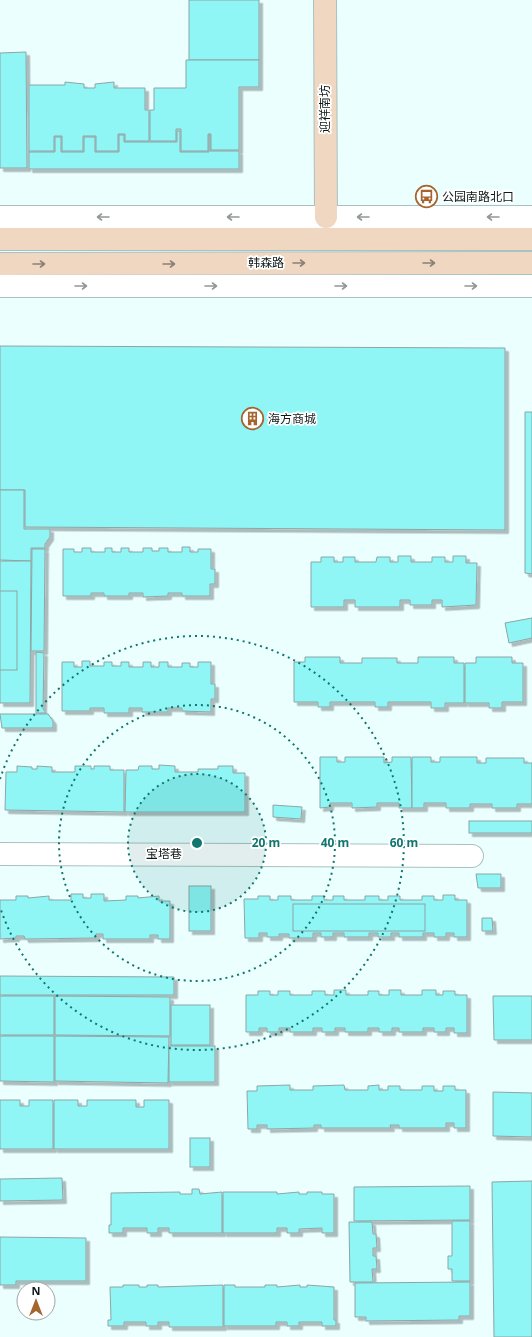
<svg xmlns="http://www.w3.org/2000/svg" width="532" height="1337" font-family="'Noto Sans','Noto Sans SC',sans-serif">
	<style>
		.building { fill: #8ff5f5; stroke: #8ea5a5; filter: url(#shadow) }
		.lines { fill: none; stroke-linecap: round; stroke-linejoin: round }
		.street-casing { stroke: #a9c1c1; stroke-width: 24 }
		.secondary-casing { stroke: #a9c1c1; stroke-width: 24 }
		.street { stroke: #fff; stroke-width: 22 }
		.secondary { stroke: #efd7c2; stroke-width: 22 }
		.oneway { stroke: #939797 }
		.oneway2 { stroke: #8a8176 }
		.ring { fill: none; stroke: #0f766e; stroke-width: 2; stroke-dasharray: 2 4 }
		.labels { text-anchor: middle; stroke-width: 3.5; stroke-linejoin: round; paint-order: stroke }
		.street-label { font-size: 12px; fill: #0f1818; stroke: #fff }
		.poi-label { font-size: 12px; fill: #0f1818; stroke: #fff; text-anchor: start }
		.centre { fill: #0f766e; stroke: #fff; stroke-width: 2 }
		.ring-label { font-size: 12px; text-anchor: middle; font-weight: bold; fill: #0f766e; stroke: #fff; stroke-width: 3.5; stroke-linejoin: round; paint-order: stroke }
	</style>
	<defs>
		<filter id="shadow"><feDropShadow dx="3.5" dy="3.5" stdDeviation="0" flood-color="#0004"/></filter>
	</defs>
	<rect width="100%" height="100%" fill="#ebffff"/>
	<g class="building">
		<rect x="189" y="0" width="70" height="60"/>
		<path d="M26,52L27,168H0V53Z"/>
		<path d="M186,60H259V87H239V150H211V134H208V151H181V129H176V141H150V110H154V88H186Z"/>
		<path d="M65,82L84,84V88H95V84L114,82V88H145V110H149V141H125V134H118V151H96V136H83V151H62V136H54V151H29V85H65Z"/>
		<path d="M177,131H180V152H209V135H210V151H239V169H29V152H55V137H61V152H84V137H95V152H119V135H124V142H177Z"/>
		<path d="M0,346L505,348V530L25,527V490H0Z"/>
		<path d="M525,412H532V574L525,573Z"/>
		<path d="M0,490H24V529H50V537L45,544V548H31V561L0,560Z"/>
		<path d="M182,547H190V552H198V549H211V569H215V584H210V596H182V593H168V596L143,597V593H129V596H104V593H91V596H63V549H74V552H82V548H91V552H105V548H112V552H121V548H129V552H143V548H152V551H159V548H168V552H182Z"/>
		<path d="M32,549H45L44,651H31Z"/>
		<path d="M398,556H411V562H432V557H445V562H453V556H466V563H477L476,605L442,607V600H432V605H410V600H400V607H355V600H344V607H311V562H321V557H334V562H343V557H355V562H376L377,557H390V562H398Z"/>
		<path d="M0,561H31L30,703H0Z"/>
		<rect x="0" y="591" width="17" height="79"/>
		<path d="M532,618V638L509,643L505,623Z"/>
		<path d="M36,652L44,653L43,709L46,713H36Z"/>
		<path d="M305,657H340V663H362V658H397V663H418V657H454V663H464V703H445V708H431V702H388V707H375V702H330V707H318V702H294V662H305Z"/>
		<path d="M476,657H512V663H523V702H502V708H489V703H465V663H476Z"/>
		<path d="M82,661H90V666H104V662H112V666H121V662H129V667H143V662H151V667H159V662H168V667H182V663H190V667H198V662H211V684H215V699H211V712L182,711V708H168V712H142V708H129V713H104V708H90V711H62V662H74V667H82Z"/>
		<path d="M0,714H48L53,721V728H2Z"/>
		<path d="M320,757H337V762H345V757H384V763L392,762V757H411L412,808H399V803H377V807L352,808V803H330V807L320,808Z"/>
		<path d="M412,757H431V762H440V757H477V763H486V758H524V763H532V804H517V808H492V804H470V808H446V803H424V808H412Z"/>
		<path d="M159,765L175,766V772H198V769H218V766H233V773H245V812H125L126,770H138L139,766H152V769H159Z"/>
		<path d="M17,766L32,767V769H37V766L52,767V772H75V766H91V769H94V766H110V770H124V812L5,810L6,772H17Z"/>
		<path d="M273,805L302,807L301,819L273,817Z"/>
		<rect x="469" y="821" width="63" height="12"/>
		<path d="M476,874H501V888H478Z"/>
		<rect x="189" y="886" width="22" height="45"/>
		<path d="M71,894H83V898H91V894H104V901L126,900V896H138V898L159,896V901H170V939H158V935H150V939H103V934H96V938L25,939L24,936H16V938L0,939V900H16V896H28V898L49,896V900H71Z"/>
		<path d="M443,895H455V900H467V937H454V933H446V937H434V933H423V937H399V933H391V937H378V933H369V937H344V933H333V937H321V933H313V938H289V934H279V937H267V933H259V938H245L244,899H258V896H270V900H278V896H291V900H312V896H324V900H333V896H344V900H365V896H379V900H388V896H400V900H422V896H434V900H443Z"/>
		<rect x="293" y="904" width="132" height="27"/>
		<path d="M482,918H492L493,931H482Z"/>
		<path d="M0,976L174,977V995H0Z"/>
		<path d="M334,990H346V995H368V991H379V995H389V990H401V995H422V990H436V995H443V991H455V995H467V1033H454V1028H446V1032H434V1028H423V1032H399V1028H392V1032H379V1028H368V1032H345V1028H335V1032H322V1028H313V1032H290V1028H279V1032H267V1028H259V1032H246V995H258V991H270V995H278V991H290V995H312V991H325V995H334Z"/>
		<rect x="0" y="996" width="54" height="39"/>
		<path d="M55,996L170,997V1036L55,1035Z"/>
		<path d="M493,996H532V1040H494Z"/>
		<rect x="171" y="1005" width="39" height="40"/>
		<path d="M0,1036H54V1082L0,1081Z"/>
		<path d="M55,1036L169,1037L168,1083L55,1081Z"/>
		<rect x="169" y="1046" width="46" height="36"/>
		<path d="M290,1085V1090H313V1086L344,1085L345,1090H368V1086L379,1085V1090H388V1086H400V1090H422V1086H434V1091H443V1086H455V1090H466V1128H454V1123H446V1128H399V1125H390L391,1128H321V1125H314V1128L267,1129V1125H257V1129H248L247,1091H257V1086Z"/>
		<path d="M493,1092L532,1093V1137L493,1136Z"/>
		<path d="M0,1100H20V1106H29V1100H53V1149H0Z"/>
		<path d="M54,1100H78V1106H87V1100H136V1107H144V1100H169V1149H54Z"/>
		<rect x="190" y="1138" width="20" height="29"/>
		<path d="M62,1178L63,1200L0,1201V1179Z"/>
		<path d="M532,1181V1337H494L492,1182Z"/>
		<path d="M470,1186V1220L354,1221V1187Z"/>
		<path d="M192,1189H199L200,1194L222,1192V1233H169V1228H158V1233H147V1228H123V1233H109V1225H111V1193L180,1192V1194H192Z"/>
		<path d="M223,1192H277V1194L299,1192V1194H307V1192H322V1194H334V1233H322V1228L299,1229V1233H287V1228H277V1233H223Z"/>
		<path d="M452,1221H470V1281H452V1269H448V1256H452Z"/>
		<path d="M349,1222H372L373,1234H376L377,1248H373V1256H376L377,1269H372L373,1282H350Z"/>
		<path d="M0,1237L86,1238V1281H16V1285H0Z"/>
		<path d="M470,1282V1316H459V1320L366,1321V1317H355V1283Z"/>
		<path d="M123,1285H139V1287H147V1285H158V1287L223,1285V1327H169V1322H158V1326H146V1322H124V1326H108V1320H111L110,1287H123Z"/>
		<path d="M224,1285H235V1287H265V1285H277V1287L300,1285V1287H307V1285L334,1287V1320H336V1326H322V1322H299V1326H287V1322H276V1326H224Z"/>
	</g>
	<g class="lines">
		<defs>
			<g id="street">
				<path d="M0,217H532"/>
				<path d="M0,286H532"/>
				<path d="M0,854L472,856"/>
			</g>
			<g id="secondary">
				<path d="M325,0L326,217"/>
				<path d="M0,239H532"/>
				<path d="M0,264L532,263"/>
			</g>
		</defs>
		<use href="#street" class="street-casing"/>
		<use href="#secondary" class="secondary-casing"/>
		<use href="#street" class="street"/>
		<use href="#secondary" class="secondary"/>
	</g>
	<defs><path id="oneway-shaft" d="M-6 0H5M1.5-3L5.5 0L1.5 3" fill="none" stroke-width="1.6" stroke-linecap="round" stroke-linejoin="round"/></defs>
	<g class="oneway">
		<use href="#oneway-shaft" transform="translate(103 217) rotate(-180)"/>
		<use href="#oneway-shaft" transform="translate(233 217) rotate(-180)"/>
		<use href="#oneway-shaft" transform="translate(363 217) rotate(180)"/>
		<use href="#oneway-shaft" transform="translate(493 217) rotate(-180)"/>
		<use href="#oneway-shaft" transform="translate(81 286)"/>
		<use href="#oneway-shaft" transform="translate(211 286)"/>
		<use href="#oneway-shaft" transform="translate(341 286)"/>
		<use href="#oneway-shaft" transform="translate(471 286)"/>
	</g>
	<g class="oneway2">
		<use href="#oneway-shaft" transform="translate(299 263)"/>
		<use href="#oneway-shaft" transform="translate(429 263)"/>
		<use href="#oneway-shaft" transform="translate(39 264)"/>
		<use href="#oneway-shaft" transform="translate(169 264)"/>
	</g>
	<circle cx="197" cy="843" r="69" fill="#0f766e" fill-opacity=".12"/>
	<g class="ring">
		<circle cx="197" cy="843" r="69"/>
		<circle cx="197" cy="843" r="138"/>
		<path d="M0 779A207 207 0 1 1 0 907"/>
	</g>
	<defs>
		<symbol id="bus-ring" viewBox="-11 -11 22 22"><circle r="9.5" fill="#fff" stroke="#a5652e" stroke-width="1.5"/><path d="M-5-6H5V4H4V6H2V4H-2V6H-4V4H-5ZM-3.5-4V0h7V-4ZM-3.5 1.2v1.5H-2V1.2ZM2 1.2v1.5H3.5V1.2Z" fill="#a5652e"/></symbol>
		<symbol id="building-ring" viewBox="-11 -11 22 22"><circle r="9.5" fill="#fff" stroke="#a5652e" stroke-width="1.5"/><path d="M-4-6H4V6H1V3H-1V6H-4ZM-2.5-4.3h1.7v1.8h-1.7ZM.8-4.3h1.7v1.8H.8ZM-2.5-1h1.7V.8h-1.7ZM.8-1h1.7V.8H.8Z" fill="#a5652e"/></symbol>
	</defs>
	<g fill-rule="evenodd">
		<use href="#bus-ring" x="414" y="184" width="25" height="25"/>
		<use href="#building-ring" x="240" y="406" width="25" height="25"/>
	</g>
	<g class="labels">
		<g class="street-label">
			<text transform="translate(325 109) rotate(-90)" y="4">迎祥南坊</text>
			<text x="266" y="267">韩森路</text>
			<text x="164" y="858">宝塔巷</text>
		</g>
		<g class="poi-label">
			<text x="442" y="201">公园南路北口</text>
			<text x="268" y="423">海方商城</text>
		</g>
	</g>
	<circle cx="197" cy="843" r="6" class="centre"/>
	<g class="ring-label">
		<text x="266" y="847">20 m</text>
		<text x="335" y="847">40 m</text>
		<text x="404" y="847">60 m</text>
	</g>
	<g transform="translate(36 1301)"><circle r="19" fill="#ffffff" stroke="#9fa3a3"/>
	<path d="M0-3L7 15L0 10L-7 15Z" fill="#a5652e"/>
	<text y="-6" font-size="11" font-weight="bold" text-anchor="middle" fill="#0f1818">N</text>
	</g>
</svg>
